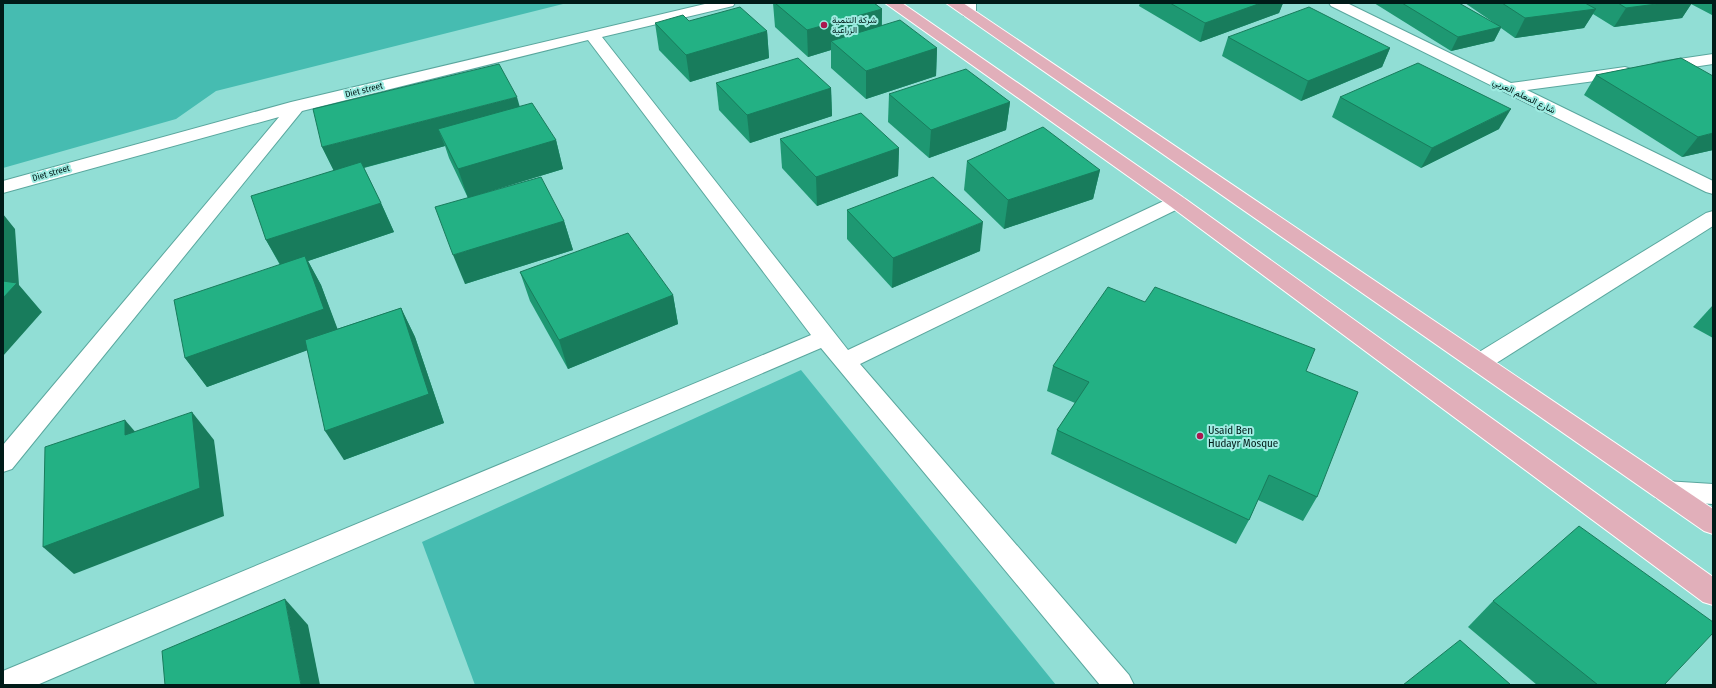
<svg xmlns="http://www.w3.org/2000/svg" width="1716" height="688" font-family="'Fira Sans Condensed',Vazirmatn,sans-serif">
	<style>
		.green { fill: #46bcb1 }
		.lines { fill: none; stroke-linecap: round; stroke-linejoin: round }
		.minor-casing { stroke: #5aa79e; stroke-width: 2 }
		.major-casing { stroke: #fff; stroke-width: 2 }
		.minor { fill: #fff; fill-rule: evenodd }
		.major { fill: #e1afba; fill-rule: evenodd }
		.wall { fill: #1e9872 }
		.shaded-wall { fill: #187c5c }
		.building { fill: #23b184; stroke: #187c5c }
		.poi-dot { fill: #aa184f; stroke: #9eece2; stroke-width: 1.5 }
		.labels { text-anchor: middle; stroke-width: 4; stroke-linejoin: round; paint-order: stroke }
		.far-poi-label { font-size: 9px; fill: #001b18; stroke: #9eece2; text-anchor: start }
		.far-street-label { font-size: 9px; fill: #001b18; stroke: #9eece2 }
		.poi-label { font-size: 11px; fill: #001b18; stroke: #9eece2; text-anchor: start }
	</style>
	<rect width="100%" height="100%" fill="#91ded5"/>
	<g class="green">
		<path d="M3,3H567L216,91L176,119L3,168Z"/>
		<path d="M801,370L1056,685H475L422,542Z"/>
	</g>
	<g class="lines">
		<defs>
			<g id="minor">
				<path d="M709,3H735L733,6L602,37L848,350L1170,198L1177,196L1184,198L1186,202L1184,206L860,364L1129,675L1134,685H1100L821,348L37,685H3V671L811,335L588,40L302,111L12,469L3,472V445L279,117L3,193V181L291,102Z"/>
				<path d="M962,3H976V13L974,16H964L962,13Z"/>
				<path d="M1329,3H1347L1511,83L1625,67L1631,69L1633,72L1631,75L1625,77L1527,90L1713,181V194L1706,192L1331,6Z"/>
				<path d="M1713,54V64L1659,72L1653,70L1651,67L1653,64L1659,62Z"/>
				<path d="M1713,211V226L1487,369L1479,371L1471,369L1468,363L1471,357L1706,213Z"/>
				<path d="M1665,481L1713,484V504L1665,501L1656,498L1652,491L1656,484Z"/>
			</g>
			<g id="major">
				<path d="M885,3H902L1184,198L1713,577V605L1703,602L1170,206Z"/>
				<path d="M946,3H963L1713,509V534L1704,531Z"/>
			</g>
		</defs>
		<use href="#minor" class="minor-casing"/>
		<use href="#major" class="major-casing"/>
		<use href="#minor" class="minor"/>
		<use href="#major" class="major"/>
	</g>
	<g class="wall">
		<path d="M773,3H874L882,9V26L937,48L936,76L866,99L831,68V50L808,57L775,27Z"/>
		<path d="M1140,3H1283L1279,13L1200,42L1139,6Z"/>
		<path d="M1374,3H1459L1497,25L1465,3H1713V15H1712L1691,4L1682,18L1614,27L1593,14L1584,28L1515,38L1501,28L1494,41L1451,51Z"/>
		<path d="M689,21L767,31L769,58L690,82L659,50L655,23Z"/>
		<path d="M1228,37L1390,48L1382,67L1301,101L1222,56Z"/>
		<path d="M1681,58L1713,150L1682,157L1584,95L1596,75Z"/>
		<path d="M716,83L831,88L832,116L750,143L719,110Z"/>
		<path d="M889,94L1010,102L1006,130L929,158L888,122Z"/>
		<path d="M1340,97L1499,129L1421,168L1332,117Z"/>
		<path d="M520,107L556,140L563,169L474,196L564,221L573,250L465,284L468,198L449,158L445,146L364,168L381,203L394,232L308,261L321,285L337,329L401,308L415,337L444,423L344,460L307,350L207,387L185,358L280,265L266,240L334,171L322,147Z"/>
		<path d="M780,139L899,148L898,176L817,206L782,168Z"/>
		<path d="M967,161L1100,170L1093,199L1004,229L964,190Z"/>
		<path d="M847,210L980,251L892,288L847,239Z"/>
		<path d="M520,272L673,295L678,324L568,369L530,301Z"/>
		<path d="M1713,305V338L1693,327Z"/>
		<path d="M1053,366L1306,371L1317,497L1303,521L1258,500L1249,520L1236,544L1051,454L1057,430L1075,403L1047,391Z"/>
		<path d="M1493,601L1664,685H1537L1468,627Z"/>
	</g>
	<g class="shaded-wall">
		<path d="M1261,3H1283L1279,13L1200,42L1205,23Z"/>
		<path d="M1664,3H1692L1682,18L1614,27L1626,8Z"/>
		<path d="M882,9L881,35L831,41V50L808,57L807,30Z"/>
		<path d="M1596,9L1584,28L1515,38L1525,18Z"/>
		<path d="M1501,27L1494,41L1451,51L1458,37Z"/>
		<path d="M767,31L769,58L690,82L686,55Z"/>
		<path d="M937,48L936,76L866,99V71Z"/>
		<path d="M1390,48L1382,67L1301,101L1308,81Z"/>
		<path d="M831,88L832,116L750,143L747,115Z"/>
		<path d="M517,97L525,125L438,129L445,146L336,175L322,147Z"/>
		<path d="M1010,102L1006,130L929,158L931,130Z"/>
		<path d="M1511,109L1499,129L1421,168L1432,148Z"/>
		<path d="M1713,133V150L1682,157L1698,137Z"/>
		<path d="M556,140L563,169L468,198L458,169Z"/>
		<path d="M899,148L898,176L817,206L816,177Z"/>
		<path d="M1100,170L1093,199L1004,229L1008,200Z"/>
		<path d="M381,203L394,232L308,261L321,285L341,338L207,387L185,358L283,269L266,240Z"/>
		<path d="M3,214L15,229L19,285L42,312L3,356Z"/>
		<path d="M564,221L573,250L465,284L453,255Z"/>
		<path d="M983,222L980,251L892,288L893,258Z"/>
		<path d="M673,295L678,324L568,369L559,340Z"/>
		<path d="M401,308L415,337L444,423L344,460L325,431Z"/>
		<path d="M192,412L214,440L224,516L74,574L43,547Z"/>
		<path d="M125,420L150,449L125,435Z"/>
		<path d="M285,599L308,625L320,685H301Z"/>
	</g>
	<g class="building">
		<path d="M775,3H874L882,9L807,30Z"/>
		<path d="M1170,3H1261L1205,23Z"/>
		<path d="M1402,3H1459L1501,27L1458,37Z"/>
		<path d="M1502,3H1585L1596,9L1525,18Z"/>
		<path d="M1618,3H1664L1626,8Z"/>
		<path d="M740,7L767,31L686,55L655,23L683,15L689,21Z"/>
		<path d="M1309,7L1390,48L1308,81L1228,37Z"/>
		<path d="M900,20L937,48L866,71L831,41Z"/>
		<path d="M798,58L831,88L747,115L716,83Z"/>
		<path d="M1681,58L1713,76V133L1698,137L1596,75Z"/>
		<path d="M1418,63L1511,109L1432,148L1340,97Z"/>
		<path d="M499,64L517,97L322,147L313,109Z"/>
		<path d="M966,69L1010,102L931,130L889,94Z"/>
		<path d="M532,103L556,140L458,169L438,129Z"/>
		<path d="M861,113L899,148L816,177L780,139Z"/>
		<path d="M1043,127L1100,170L1008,200L967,161Z"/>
		<path d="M361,162L381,203L266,240L251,196Z"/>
		<path d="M541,177L564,221L453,255L435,207Z"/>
		<path d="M933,177L983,222L893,258L847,210Z"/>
		<path d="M628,233L673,295L559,340L520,272Z"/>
		<path d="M305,256L324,309L185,358L174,300Z"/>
		<path d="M3,281L17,283L3,298Z"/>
		<path d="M1108,287L1145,302L1155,287L1315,349L1306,371L1358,392L1317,497L1269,475L1249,520L1057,430L1089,382L1053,366Z"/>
		<path d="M401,308L429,394L325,431L305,340Z"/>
		<path d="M192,412L200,488L43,547L45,447L125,420V435Z"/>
		<path d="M1579,526L1713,622V633L1664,685H1598L1493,601Z"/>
		<path d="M285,599L301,685H165L162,651Z"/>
		<path d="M1460,640L1511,685H1403Z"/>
	</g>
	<g class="poi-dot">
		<circle cx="824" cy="25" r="4"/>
		<circle cx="1200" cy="436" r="4"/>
	</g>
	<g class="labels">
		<g class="far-poi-label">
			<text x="832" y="23">شركة التنمية<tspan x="832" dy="10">الزراعية</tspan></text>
		</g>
		<g class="far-street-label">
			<text transform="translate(364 90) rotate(-14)" y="3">Diet street</text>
			<text transform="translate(1524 96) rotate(26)" y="3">شارع المعلم العربي</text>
			<text transform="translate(51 173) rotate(-16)" y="3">Diet street</text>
		</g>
		<g class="poi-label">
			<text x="1208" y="434">Usaid Ben<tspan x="1208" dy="13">Hudayr Mosque</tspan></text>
		</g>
	</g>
	<rect width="1716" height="688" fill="none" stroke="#001b18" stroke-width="8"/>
</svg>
